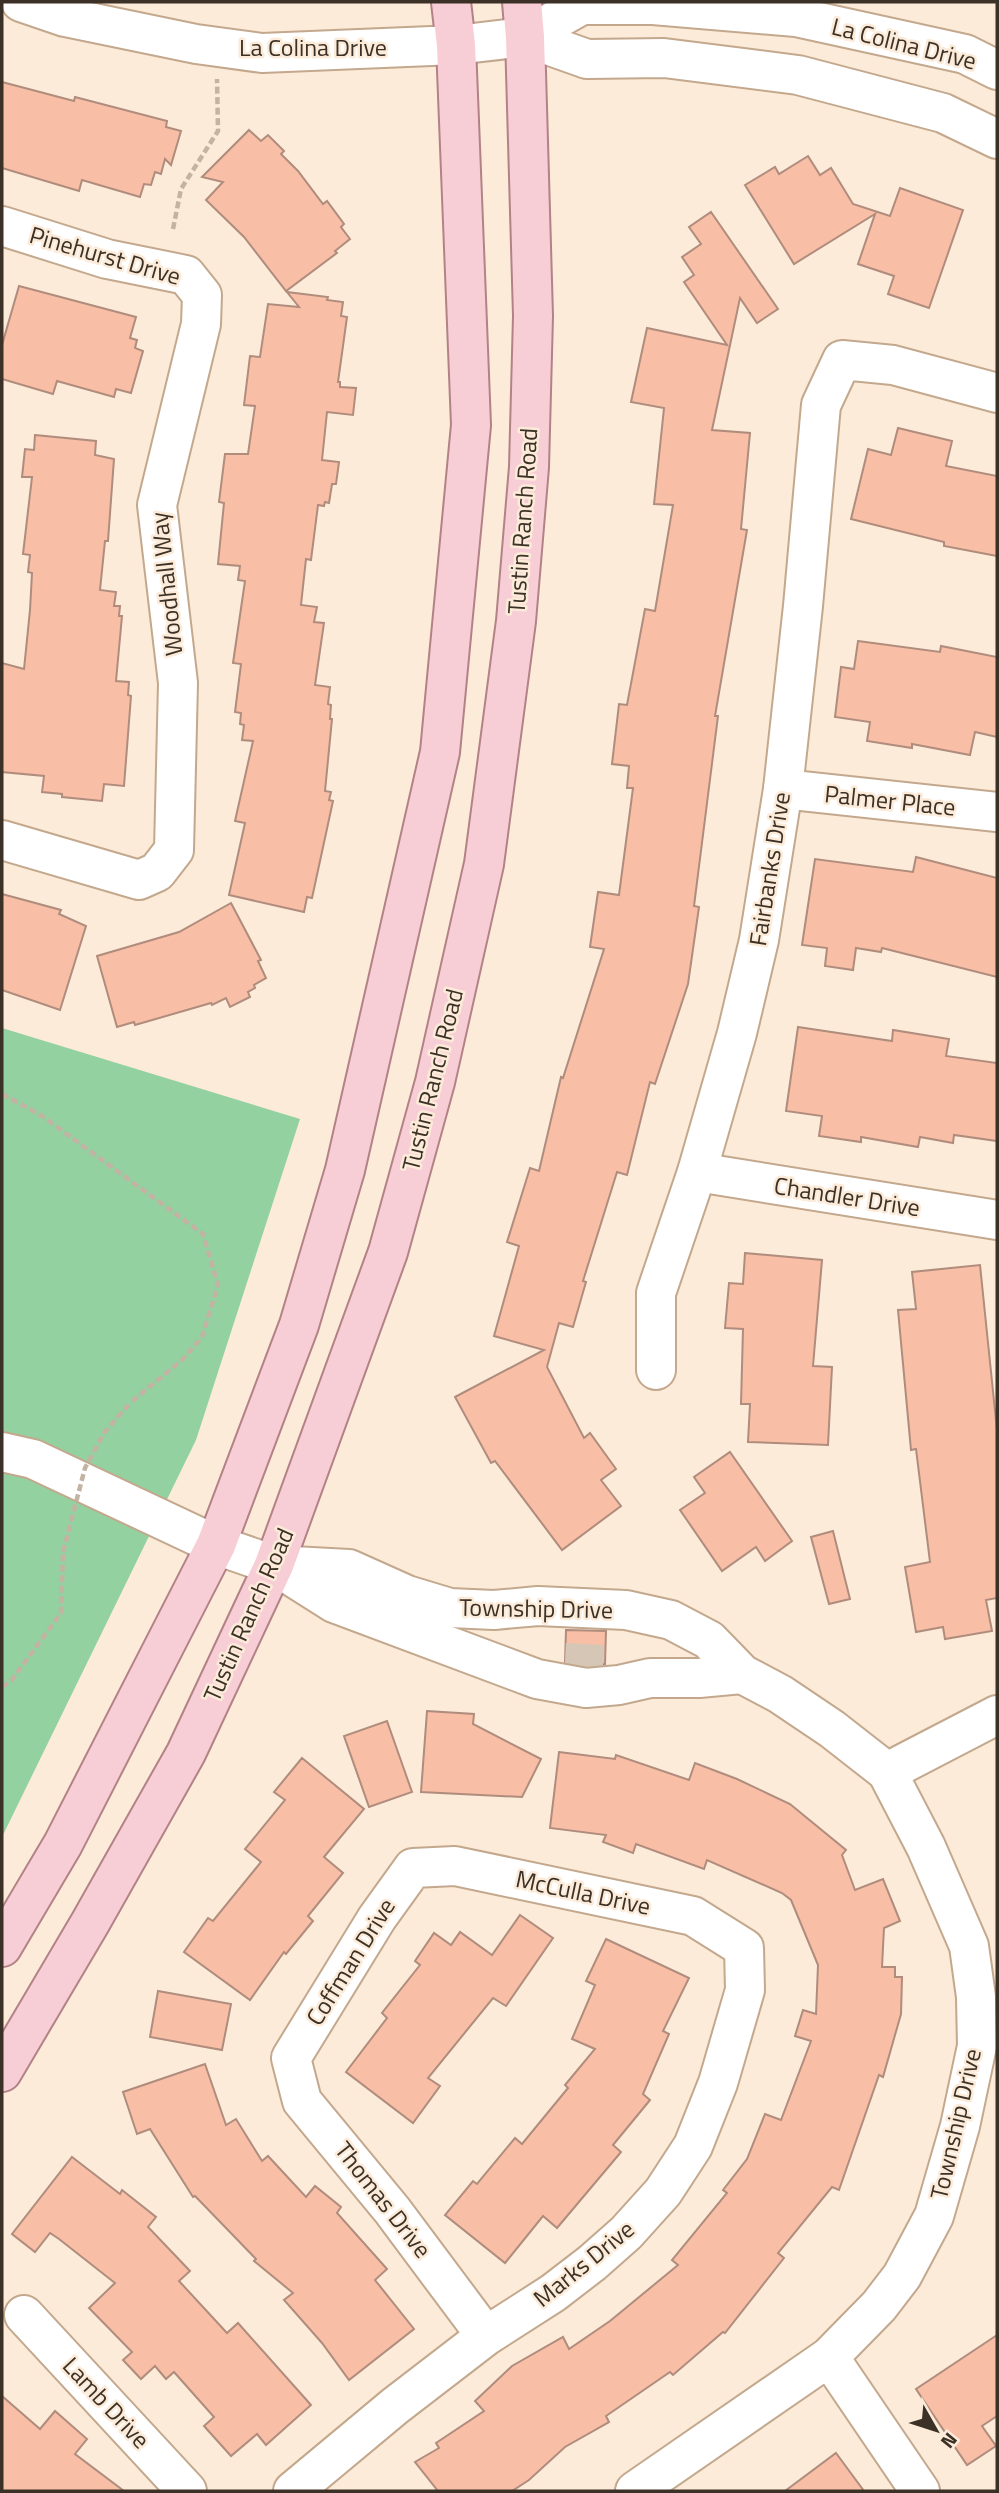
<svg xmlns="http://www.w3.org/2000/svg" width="999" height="2493" font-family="'Titillium Web',sans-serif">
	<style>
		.green { fill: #93d1a1 }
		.building { fill: #f8bea6; stroke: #b08c7d; stroke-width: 2 }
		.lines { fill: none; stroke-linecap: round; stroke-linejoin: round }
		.minor-tunnel { stroke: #d6c6b5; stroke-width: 38; stroke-dasharray: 38 19; stroke-linecap: butt }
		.minor-casing { stroke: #c3a88d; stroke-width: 42 }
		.major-casing { stroke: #b28286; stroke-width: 42 }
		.path { stroke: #c2b3a3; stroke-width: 4.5; stroke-dasharray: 7 3.5; stroke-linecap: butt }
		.minor { stroke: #fff; stroke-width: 38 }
		.major { stroke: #f7ced5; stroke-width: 38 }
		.path-bridge { stroke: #c2b3a3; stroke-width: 4.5; stroke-dasharray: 7 3.5; stroke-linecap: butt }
		.labels { text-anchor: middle; stroke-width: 5; stroke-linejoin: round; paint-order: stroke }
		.street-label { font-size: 24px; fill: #3c3126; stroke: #fcebd9 }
	</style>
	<rect width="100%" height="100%" fill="#fcebd9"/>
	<path class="green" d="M2,1028L300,1119L196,1440L2,1837Z"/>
	<g class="building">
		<path d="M2,82L74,101L75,97L167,121L166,127L181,131L171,165L165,159L161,174L155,172L151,185L144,184L140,197L82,180L79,191L2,168Z"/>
		<path d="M249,130L261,141L268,135L284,151L281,154L298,171L323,204L327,201L344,224L341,227L350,239L335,251L337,253L286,291L244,237L206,200L223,182L202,177Z"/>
		<path d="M808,156L820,175L831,168L853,204L890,216L900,188L963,210L929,308L888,294L894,276L858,264L875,214L794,264L745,185L775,167L779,174Z"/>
		<path d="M711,212L778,309L757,323L740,298L712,430L750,433L741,529L747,530L715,716H718L694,906L699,907L688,984L655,1084L650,1082L627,1175L617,1172L583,1281L586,1282L573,1327L559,1323L547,1367L584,1438L590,1433L616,1469L601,1480L621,1506L562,1550L495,1461L491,1463L455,1397L544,1350L494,1336L519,1246L507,1242L530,1168L539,1171L561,1077L563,1078L604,949L590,947L598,892L619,895L633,788H627L629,766L612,764L619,704L627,705L645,609L655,611L673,505L654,504L664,408L631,402L647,328L727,345L684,282L694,275L682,257L701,244L689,227Z"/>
		<path d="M19,286L136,317L130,338L137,340L135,348L143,351L131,393L116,389L114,397L57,381L53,394L2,379V345Z"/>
		<path d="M287,292L328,297L327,300L343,302L341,316L347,317L338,382H340V387L356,388L353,415L327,412L322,460L339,462L336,484H332L329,503L325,502L324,506L318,505L311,560L306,559L301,605L317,607L314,622L324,623L315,685L330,687L328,704L331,705L330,719H332L325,791L331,792L329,800L333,801L312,898L307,897L304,912L229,895L245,823L235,821L253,741L242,740L244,725L240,724L241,713L235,712L241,664L233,663L245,581L238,580L240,566L218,564L224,503L219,502L225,454H248L255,406L244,405L250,356L260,357L268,304L299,307Z"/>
		<path d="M898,428L952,441L946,466L997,476V556L944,546V542L851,519L868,449L891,455Z"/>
		<path d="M35,435L96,441L95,455L114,459L108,541H105L100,590L116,592L114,606H120L119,616H122L116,681L129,682L128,695L131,696L124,786L104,784L102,801L62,797V794L42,792L44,776L2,772V663L24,669L30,610L32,573L28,572L30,555L23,554L32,477H22L25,449L34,450Z"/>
		<path d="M858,641L940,652L941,646L997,657V737L975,732L970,755L912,744V748L867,741L870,722L835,717L841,667L854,669Z"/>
		<path d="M916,857L997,878V977L882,948L881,952L856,948L853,970L825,966L827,948L802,945L815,859L913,872Z"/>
		<path d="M2,894L61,910L59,914L86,926L60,1010L2,990Z"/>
		<path d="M231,903L261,960L258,961L266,978L254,985L255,988L248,992L250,997L230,1007L226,998L212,1005L211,1003L135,1025L134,1022L117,1027L97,956L179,932Z"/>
		<path d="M798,1027L892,1041L893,1030L949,1039L946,1056L997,1063V1141L954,1135L953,1143L920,1137L918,1147L861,1137V1142L819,1136L822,1116L786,1111Z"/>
		<path d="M745,1253L822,1260L813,1366L832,1367L828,1445L748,1442L750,1404H741L743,1329L725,1328L729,1283L743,1284Z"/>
		<path d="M980,1265L997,1430V1598L986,1600L992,1631L945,1639L943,1627L916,1632L905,1567L930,1562L916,1449L911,1450L898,1310L916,1309L912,1272Z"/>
		<path d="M730,1452L792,1541L765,1561L756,1547L722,1571L680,1510L705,1493L694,1477Z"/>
		<path d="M833,1531L850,1599L829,1604L811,1537Z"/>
		<path d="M566,1630L606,1631L605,1664L587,1666L565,1662Z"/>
		<path d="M427,1711L474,1714L473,1724L541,1759L522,1797L421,1792Z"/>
		<path d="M387,1721L412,1792L369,1807L344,1736Z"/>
		<path d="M559,1752L615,1759L616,1755L689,1780L695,1763L737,1779L790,1804L846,1850L842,1855L855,1890L883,1879L900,1921L884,1928L882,1967H895V1977H902L901,2014L883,2077L879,2075L839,2190L832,2187L778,2253L784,2258L725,2333L723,2332L673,2375L670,2372L606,2416L609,2422L565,2447L529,2480L512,2491H438L415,2462L439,2448L436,2443L484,2411L475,2401L512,2366L563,2337L569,2349L610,2321L678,2265L672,2260L727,2193L723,2190L747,2159L765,2114L781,2120L811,2041L795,2036L803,2010L816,2014L818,1965L791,1900L782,1893L707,1860L704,1869L636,1844L633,1853L603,1842L606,1835L550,1828Z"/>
		<path d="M302,1758L364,1809L324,1857L343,1873L308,1916L313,1921L286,1954L284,1952L250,2000L184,1952L208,1918L213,1921L261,1862L245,1849L285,1800L274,1792Z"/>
		<path d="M520,1915L553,1938L506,2006L493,1998L428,2078L440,2086L413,2123L346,2072L387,2018L382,2013L420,1965L415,1961L434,1933L451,1945L460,1932L492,1955Z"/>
		<path d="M606,1939L689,1978L663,2031L669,2034L643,2094L650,2100L613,2145L621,2152L557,2228L543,2216L505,2263L445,2215L473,2181L477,2184L515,2138L522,2144L568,2088L565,2085L595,2049L572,2039L595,1985L586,1981Z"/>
		<path d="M158,1991L231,2004L222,2050L150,2037Z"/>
		<path d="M205,2064L226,2125L236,2119L262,2161L268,2156L306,2197L315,2186L341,2207L337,2213L387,2269L375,2280L414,2329L349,2380L322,2343L284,2300L293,2293L254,2261L256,2259L195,2196L193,2197L150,2129L137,2134L123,2092Z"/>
		<path d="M72,2157L120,2194L122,2190L156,2217L148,2227L190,2271L179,2281L227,2333L238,2323L311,2405L266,2445L257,2434L231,2456L204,2426L214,2417L174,2372L166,2379L155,2366L141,2379L123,2360L132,2352L89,2308L115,2283L59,2239L50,2233L35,2252L12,2234Z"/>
		<path d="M997,2335V2416L982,2426L996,2446L967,2465L916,2389Z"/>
		<path d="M2,2396L40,2429L55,2411L87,2439L75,2454L124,2491H2Z"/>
		<path d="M836,2453L864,2491H785Z"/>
	</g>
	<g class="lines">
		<path class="minor-tunnel" d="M565,1662L605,1664"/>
		<defs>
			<g id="minor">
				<path d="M21,2L65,17L196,44L262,53L456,45L525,37L582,5H653L796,17L965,54L997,70"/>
				<path d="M525,37L587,59L664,58L798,75L943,113L997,139"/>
				<path d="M2,226L107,259L186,275L202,295L201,324L157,505L178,683L174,850L157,872L139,880L2,840"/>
				<path d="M783,789L997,812"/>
				<path d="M697,1172L997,1220"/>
				<path d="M656,1370V1293L697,1172L737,1033L759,940L783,789L803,606L821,405L842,360L893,365L997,393"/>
				<path d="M2,1452L33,1459L216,1545L274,1565L334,1603L537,1679L586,1688L619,1685L650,1678H699L742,1674"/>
				<path d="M274,1565L349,1569L407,1595L450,1608L494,1610L538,1606L626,1610L671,1620L709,1640L742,1674L780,1694L832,1729L887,1772L926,1847L969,1946L976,1997L977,2046L960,2126L934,2216L902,2276L879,2306L829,2357L635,2491"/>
				<path d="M887,1772L997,1715"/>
				<path d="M24,2315L187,2491"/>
				<path d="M829,2357L920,2491"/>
				<path d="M293,2491L395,2406L486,2336L553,2293L592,2263L626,2233L663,2192L693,2146L718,2083L745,1990L744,1948L693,1916L455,1866L413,1868L377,1918L291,2058L302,2101L392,2210L486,2336"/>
			</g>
			<g id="major">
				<path d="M2,1947L63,1844L216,1545L299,1325L345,1170L440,752L471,425L456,45L451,2"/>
				<path d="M2,2072L90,1923L186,1753L274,1565L388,1252L435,1082L484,864L516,621L529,467L533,316L525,37L522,2"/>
			</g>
		</defs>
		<use href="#minor" class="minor-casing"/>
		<use href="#major" class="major-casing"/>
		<g class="path">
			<path d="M173,229L181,189L218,131L217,79"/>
			<path d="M2,1094L42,1116L203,1234L218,1285L202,1337L182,1360L130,1403"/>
			<path d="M2,1687L11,1681L61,1613L63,1552"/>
		</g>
		<use href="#minor" class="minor"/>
		<use href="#major" class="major"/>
		<path class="path-bridge" d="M63,1552L85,1468L104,1433L130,1403"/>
	</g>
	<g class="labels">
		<g class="street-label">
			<text transform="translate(904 44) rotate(14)" y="8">La Colina Drive</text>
			<text x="313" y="56">La Colina Drive</text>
			<text transform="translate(105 256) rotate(16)" y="8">Pinehurst Drive</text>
			<text transform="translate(523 521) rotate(-86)" y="8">Tustin Ranch Road</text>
			<text transform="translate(167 584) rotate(-96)" y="8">Woodhall Way</text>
			<text transform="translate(890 801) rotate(6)" y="8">Palmer Place</text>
			<text transform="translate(770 869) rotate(-81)" y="8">Fairbanks Drive</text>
			<text transform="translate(433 1080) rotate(-76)" y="8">Tustin Ranch Road</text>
			<text transform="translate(847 1197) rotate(9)" y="8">Chandler Drive</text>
			<text transform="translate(536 1609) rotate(1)" y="8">Township Drive</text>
			<text transform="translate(249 1615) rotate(-66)" y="8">Tustin Ranch Road</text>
			<text transform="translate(583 1893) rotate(12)" y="8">McCulla Drive</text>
			<text transform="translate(351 1962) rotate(-58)" y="8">Coffman Drive</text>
			<text transform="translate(956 2124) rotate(-77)" y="8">Township Drive</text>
			<text transform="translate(383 2200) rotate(52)" y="8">Thomas Drive</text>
			<text transform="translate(584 2264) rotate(-39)" y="8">Marks Drive</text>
			<text transform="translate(106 2403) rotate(47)" y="8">Lamb Drive</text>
		</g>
	</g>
	<rect width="999" height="2493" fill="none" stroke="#3c3126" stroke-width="7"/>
	<g transform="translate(936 2430) rotate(129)" stroke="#fcebd9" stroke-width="5" paint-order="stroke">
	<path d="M0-5L12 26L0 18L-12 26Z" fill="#3c3126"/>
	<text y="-10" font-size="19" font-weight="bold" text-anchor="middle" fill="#3c3126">N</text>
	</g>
</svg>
